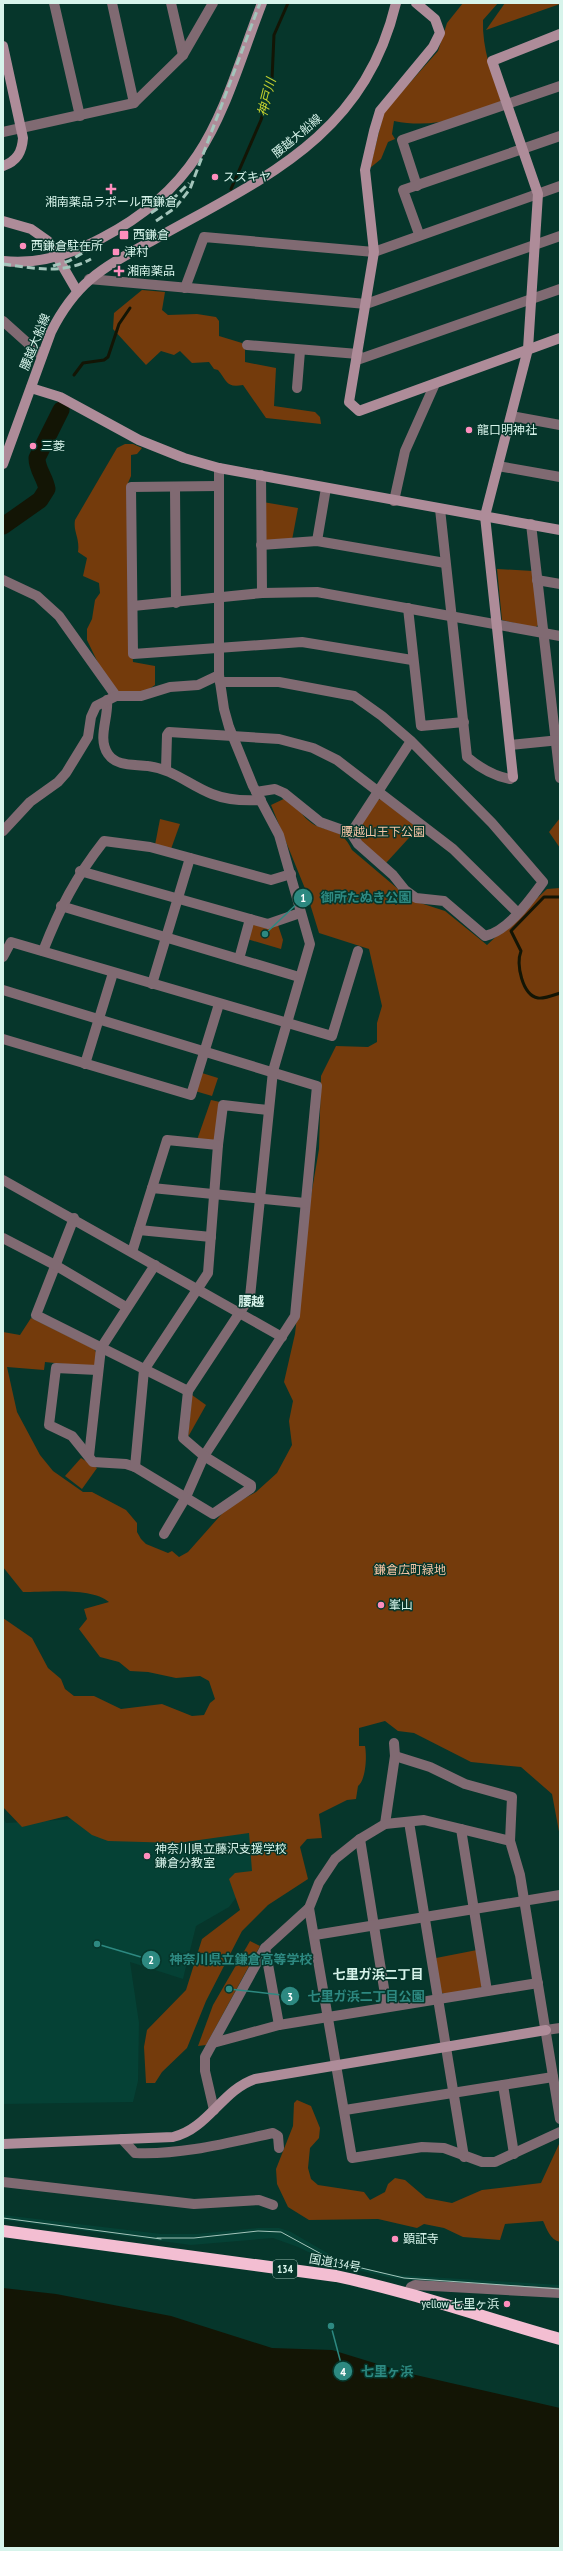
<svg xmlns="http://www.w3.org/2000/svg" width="563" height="2551" font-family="'PT Sans Narrow','Noto Sans JP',sans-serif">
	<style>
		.built { fill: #054135 }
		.green { fill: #743b0c }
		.water { fill: #131505 }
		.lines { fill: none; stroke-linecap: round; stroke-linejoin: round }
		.stream { stroke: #131505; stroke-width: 3 }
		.river { stroke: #131505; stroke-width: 17 }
		.street { stroke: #806a72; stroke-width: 10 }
		.secondary { stroke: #ae8c99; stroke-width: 10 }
		.highway { stroke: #f3bed2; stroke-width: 12 }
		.tram { stroke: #a3c5bb; stroke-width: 1 }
		.rail { stroke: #a3c5bb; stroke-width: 3; stroke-dasharray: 8 4; stroke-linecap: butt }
		.poi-dot { fill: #fe8ebd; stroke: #06362b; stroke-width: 1.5 }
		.labels { text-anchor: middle; stroke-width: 3; stroke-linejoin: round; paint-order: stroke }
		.shield { fill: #06362b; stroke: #98bbb1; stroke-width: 1 }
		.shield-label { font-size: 11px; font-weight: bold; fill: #d7f4eb }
		.street-label { font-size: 12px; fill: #d7f4eb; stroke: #06362b }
		.poi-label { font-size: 12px; fill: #d7f4eb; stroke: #06362b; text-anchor: start }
		.park-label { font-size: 12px; fill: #f5c5a6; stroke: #06362b }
		.water-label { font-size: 13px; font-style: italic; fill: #c6d22e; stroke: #06362b }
		.neighbourhood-label { font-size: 13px; font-weight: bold; fill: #d7f4eb; stroke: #06362b }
		.leader { fill: none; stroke: #2d8981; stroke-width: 1.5 }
		.callout-dot { fill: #2d8981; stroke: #06362b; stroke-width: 1.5 }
		.mark-label { font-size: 12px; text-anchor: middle; font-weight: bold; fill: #fff }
		.callout-label { font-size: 13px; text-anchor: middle; font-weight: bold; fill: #2d8981; stroke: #06362b; stroke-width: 3; stroke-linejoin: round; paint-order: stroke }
	</style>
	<rect width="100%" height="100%" fill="#06362b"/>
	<g class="built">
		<path d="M3,1817L6,1823L75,1819L252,1830L256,1871L229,1907L196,1926L183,1979L130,1962L139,2023L138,2081L133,2102L3,2104Z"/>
		<path d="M3,2215L161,2234H196L258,2228H279L291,2232L341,2261L364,2268L396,2275L560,2285V2289L435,2283L392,2278L335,2265L298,2247L273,2238L191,2245L3,2220Z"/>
	</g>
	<g class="green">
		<path d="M463,3H498L483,20C482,49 492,74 501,101L499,104C462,117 434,129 394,121L392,134L395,139L388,142L381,159L370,168L384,112L438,51L447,23Z"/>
		<path d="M505,3H560V4L486,30Z"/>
		<path d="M142,290L165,292L162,310L168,315L197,314L216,317L219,321V336L242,343L245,350V362L276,368L274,406L315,412L320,417L321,424L266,418L243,385C226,388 227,381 218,370L214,369L209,362L192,363L180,351L174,355L161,351L146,365L113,329L114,313Z"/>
		<path d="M125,444H133L142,448L137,454L131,455V476L128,483L129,609L133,662L155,666V685L134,699L113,694L87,640V629L92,619L95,600L100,593L99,583L83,576L87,558L78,552C80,538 73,532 75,520L117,448Z"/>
		<path d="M263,502L298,508L292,540L266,542Z"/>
		<path d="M497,569L533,571L539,624L535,628L502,620Z"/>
		<path d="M290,796C295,803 301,815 309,821C324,834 340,824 352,850L411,900L445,911L487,945L547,889L560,888V1837L552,1794L521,1767L471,1762L414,1733L398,1731L385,1721L359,1728V1746H365C367,1756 366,1780 358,1786L356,1799L347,1800L319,1814L322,1838L307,1839L300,1847L308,1879L268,1905L242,1931L206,2001L187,2048L162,2072L155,2083H146L144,2047L147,2030L186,1990L202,1939L240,1910L229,1879L235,1873L252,1871L249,1833L178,1843L108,1841L92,1835L67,1816L22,1827L3,1807V1618L32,1638L48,1668L61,1679L65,1689L74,1696H94L121,1709L162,1704L192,1716L204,1715L210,1703L215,1699L209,1681L200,1676L176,1678L148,1672L130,1671L119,1662L100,1657L79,1629L87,1619L84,1609L109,1602C92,1587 45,1592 23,1592L3,1567V1332L20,1335L31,1318L94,1349L97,1354L95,1365L93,1367L45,1362L44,1370L7,1367L17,1412L40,1455L53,1471L83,1492H92L126,1510L137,1523V1532L141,1539L146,1544L168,1553L172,1551L179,1557L188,1552L227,1508L256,1492L277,1473L292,1445L289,1421L293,1401L284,1382L295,1334L309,1208L319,1149L321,1076L336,1046L368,1047L377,1042V1023L382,1006L369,949L319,933L306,891L271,805Z"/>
		<path d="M381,799L418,828L386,863L371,854L355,832L377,800Z"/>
		<path d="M560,818V848L549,832Z"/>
		<path d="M160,819L180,824L171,849L155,845Z"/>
		<path d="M256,924L278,925L283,940L281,949L247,939L251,926Z"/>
		<path d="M202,1073L218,1078L212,1096L195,1091Z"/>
		<path d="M211,1100L220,1102L215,1139L212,1141L197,1140Z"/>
		<path d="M192,1395L206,1405L188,1437Z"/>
		<path d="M81,1458L97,1468L82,1489L65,1476Z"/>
		<path d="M250,1941L260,1946L206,2045L198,2046L213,2005Z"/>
		<path d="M477,1950L483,1984L480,1988L445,1994L440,1992L436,1958Z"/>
		<path d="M297,2100L311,2106L320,2128L319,2138L310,2148L308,2168L311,2179L318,2185L364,2192L370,2200L385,2192L388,2184L395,2178L405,2180L426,2198L452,2203L482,2190L541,2183L560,2142V2242C550,2240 547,2229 543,2221L505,2224L500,2240L463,2237L444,2228L424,2224L417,2228L378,2219L309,2220L288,2207L277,2184L276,2169L293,2126L294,2103Z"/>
	</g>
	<path class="water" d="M3,2288L56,2294L171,2316L272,2348L332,2350L407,2373L560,2408V2548H3Z"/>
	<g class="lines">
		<g class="stream">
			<path d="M231,189L261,120L272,79L274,35L288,3"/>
			<path d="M74,375L83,363L104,360L108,357L119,324L130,308"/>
			<path d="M560,897H544L511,931L521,951C516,964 522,995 538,998C544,999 554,995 560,993"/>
		</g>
		<path class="river" d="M3,526L40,500L47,489C45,477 37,470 37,458L61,410"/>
		<g class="street">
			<path d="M54,3L80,116"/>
			<path d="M112,3L134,103"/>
			<path d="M171,3L183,55"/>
			<path d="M3,132L134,103L183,55L213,3"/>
			<path d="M417,186L402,140L560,86"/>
			<path d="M419,234L403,190L560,136"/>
			<path d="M89,279L366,304L560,236"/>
			<path d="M185,288L204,237L374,252L560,186"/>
			<path d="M3,321L42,356"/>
			<path d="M247,345L358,354"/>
			<path d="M357,360L560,289"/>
			<path d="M297,388L300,351"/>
			<path d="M511,416L560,425"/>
			<path d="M498,466L560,477"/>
			<path d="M261,475L262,593"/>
			<path d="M217,486L131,487L133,654L302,642L412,660"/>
			<path d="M175,488L176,603"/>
			<path d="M394,501L405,451L434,386"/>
			<path d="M440,509L467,757C480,768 493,776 510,779L513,777"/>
			<path d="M531,524L560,778"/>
			<path d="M317,541L326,488"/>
			<path d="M261,545L317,541L445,563"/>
			<path d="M3,580L37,596L59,616L116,696"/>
			<path d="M537,580L560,584"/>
			<path d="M133,606L262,593L317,592L560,636"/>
			<path d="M408,608L421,726L464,722"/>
			<path d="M220,682H279L354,696L382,716L411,741L492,823L543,882C529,901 508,931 485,936L444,901L416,898L405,890L393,875L358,844L351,833L411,741"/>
			<path d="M107,700C109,717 97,738 108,754C117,767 134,764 148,766C173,769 189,785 212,794C227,800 245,801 261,800"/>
			<path d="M510,745L560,740"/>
			<path d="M166,769L167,735L169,732L279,739L313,748L337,760L453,849L517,912"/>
			<path d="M256,792L275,789L284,793L320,822L351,833"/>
			<path d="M3,831L30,802L58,782L66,773L88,737L91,717L96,706L116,696H141L170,687L198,685L219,675"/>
			<path d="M80,871L250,919L239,959"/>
			<path d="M61,906L299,977"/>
			<path d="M250,919L268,924L300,913"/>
			<path d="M43,951C60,908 75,878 104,841L150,847L271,880L291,874"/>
			<path d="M3,957L11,942L332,1036L358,951"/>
			<path d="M152,984L190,858"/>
			<path d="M3,990L317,1086L295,1316L204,1456L186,1497L164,1534"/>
			<path d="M3,1039L191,1095L219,1004"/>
			<path d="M85,1064L113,973"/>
			<path d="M3,1180L282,1337"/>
			<path d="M152,1188L305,1203"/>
			<path d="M74,1218L36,1315L188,1391"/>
			<path d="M139,1230L211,1237"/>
			<path d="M3,1238L55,1265L126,1307"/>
			<path d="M132,1252L167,1140L218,1145L223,1105L268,1110"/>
			<path d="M97,1370L56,1368L49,1425L72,1436L93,1462L126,1464L135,1467L213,1514L251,1488V1485L204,1456L183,1438L188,1391L250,1297L273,1071L310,944L279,835L253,786L229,727L224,709L219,675V468"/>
			<path d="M89,1456L101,1348L155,1265"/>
			<path d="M135,1467L144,1370L208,1273L218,1145"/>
			<path d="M395,1756L430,1767L465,1784L512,1797L510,1841"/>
			<path d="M409,1822L464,2157"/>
			<path d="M385,1824L395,1756L394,1743"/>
			<path d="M461,1829L487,1991"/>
			<path d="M360,1839L387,2007"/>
			<path d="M309,1908L352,2158L422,2147L444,2148L482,2162H495L560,2132"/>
			<path d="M315,1935L560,1895"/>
			<path d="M265,1948L279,2025"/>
			<path d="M546,2030L560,2028"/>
			<path d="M213,2043L279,2025L538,1983"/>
			<path d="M503,2085L514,2154"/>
			<path d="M214,2110L205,2071V2057L265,1948L309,1908L319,1883L335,1859L360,1839L385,1824L424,1820L510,1841L520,1875L560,2119"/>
			<path d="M345,2110L553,2077"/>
			<path d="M122,2139L135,2153C182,2155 227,2143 273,2133L278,2136L279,2148"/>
			<path d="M3,2182L194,2204L259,2200L273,2205"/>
			<path d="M408,2293L411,2287L415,2285L560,2293"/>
		</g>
		<g class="secondary">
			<path d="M416,3L435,19L440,33L433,47L380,111L374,131L365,170L374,252L349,402L359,411L560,338"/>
			<path d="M3,46L23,138C22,152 17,161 3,166"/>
			<path d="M3,221L31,229L48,241L77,291"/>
			<path d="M3,261C37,265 72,254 102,238C210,182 222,107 262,3"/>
			<path d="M31,388L60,397L139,440L184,458L219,468L560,530"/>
			<path d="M3,464L51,332C78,278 107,266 157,238C266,177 364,136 396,3"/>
			<path d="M513,777L485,516L528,349L538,194L492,61L560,34"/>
			<path d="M3,2144L173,2137C208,2129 222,2090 255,2079L546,2030"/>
		</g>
		<path class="highway" d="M3,2231L336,2276C412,2292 485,2318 560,2339"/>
		<g class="tram">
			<path d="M3,2218L161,2239"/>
			<path d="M157,2238H194L258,2231L281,2232L336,2262L404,2278L560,2289"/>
		</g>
		<g class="rail">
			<path d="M151,213L176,196L189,183"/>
			<path d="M156,221L175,208L190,189L260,3"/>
			<path d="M3,264C34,268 62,275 91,259"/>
			<path d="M53,266L69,261L86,251"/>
		</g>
	</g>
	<g class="poi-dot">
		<circle cx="215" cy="177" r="4"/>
		<path d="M109 183h4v4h4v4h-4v4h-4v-4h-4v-4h4z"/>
		<rect x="119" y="230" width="10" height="10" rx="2"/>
		<circle cx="23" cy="246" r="4"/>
		<rect x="112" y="248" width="8" height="8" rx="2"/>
		<path d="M117 265h4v4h4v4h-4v4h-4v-4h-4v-4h4z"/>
		<circle cx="469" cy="430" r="4"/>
		<circle cx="33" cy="446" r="4"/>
		<circle cx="381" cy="1605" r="4"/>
		<circle cx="147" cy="1856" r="4"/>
		<circle cx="395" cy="2239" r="4"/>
		<circle cx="507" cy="2304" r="4"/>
	</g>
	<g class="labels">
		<rect class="shield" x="273" y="2260" width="24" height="18" rx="3"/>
		<g class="shield-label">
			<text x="285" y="2273">134</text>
		</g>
		<g class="street-label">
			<text transform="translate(297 136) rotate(-40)" y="4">腰越大船線</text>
			<text transform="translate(35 342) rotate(-68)" y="4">腰越大船線</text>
			<text transform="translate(335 2263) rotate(10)" y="4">国道134号</text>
		</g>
		<g class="poi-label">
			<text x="223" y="181">スズキヤ</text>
			<text x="111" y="206" text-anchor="middle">湘南薬品ラポール西鎌倉</text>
			<text x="133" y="239">西鎌倉</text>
			<text x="31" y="250">西鎌倉駐在所</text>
			<text x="124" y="256">津村</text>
			<text x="127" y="275">湘南薬品</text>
			<text x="477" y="434">龍口明神社</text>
			<text x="41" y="450">三菱</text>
			<text x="389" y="1609">峯山</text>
			<text x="155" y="1853">神奈川県立藤沢支援学校<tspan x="155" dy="14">鎌倉分教室</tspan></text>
			<text x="403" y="2243">顕証寺</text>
			<text x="499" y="2308" text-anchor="end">yellow 七里ヶ浜</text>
		</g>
		<g class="park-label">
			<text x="383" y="836">腰越山王下公園</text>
			<text x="410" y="1574">鎌倉広町緑地</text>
		</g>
		<g class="water-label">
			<text transform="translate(266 97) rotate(-76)" y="5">神戸川</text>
		</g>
		<g class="neighbourhood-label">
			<text x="251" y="1306">腰越</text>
			<text x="378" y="1979">七里ガ浜二丁目</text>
		</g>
	</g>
	<path class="leader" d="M265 934L303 898M97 1944L151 1960M229 1989L290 1996M331 2326L343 2371"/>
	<g class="callout-dot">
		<circle cx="265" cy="934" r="4"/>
		<circle cx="97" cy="1944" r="4"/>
		<circle cx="229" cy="1989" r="4"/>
		<circle cx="331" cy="2326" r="4"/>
		<circle cx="303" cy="898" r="10"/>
		<circle cx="151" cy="1960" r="10"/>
		<circle cx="290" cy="1996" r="10"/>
		<circle cx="343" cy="2371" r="10"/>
	</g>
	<g class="mark-label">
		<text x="303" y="902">1</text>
		<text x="151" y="1964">2</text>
		<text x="290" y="2001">3</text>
		<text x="343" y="2376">4</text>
	</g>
	<g class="callout-label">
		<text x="366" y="902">御所たぬき公園</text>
		<text x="241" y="1964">神奈川県立鎌倉高等学校</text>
		<text x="366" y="2001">七里ガ浜二丁目公園</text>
		<text x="387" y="2376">七里ヶ浜</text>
	</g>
	<rect width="563" height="2551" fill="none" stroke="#d7f4eb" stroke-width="8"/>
</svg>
